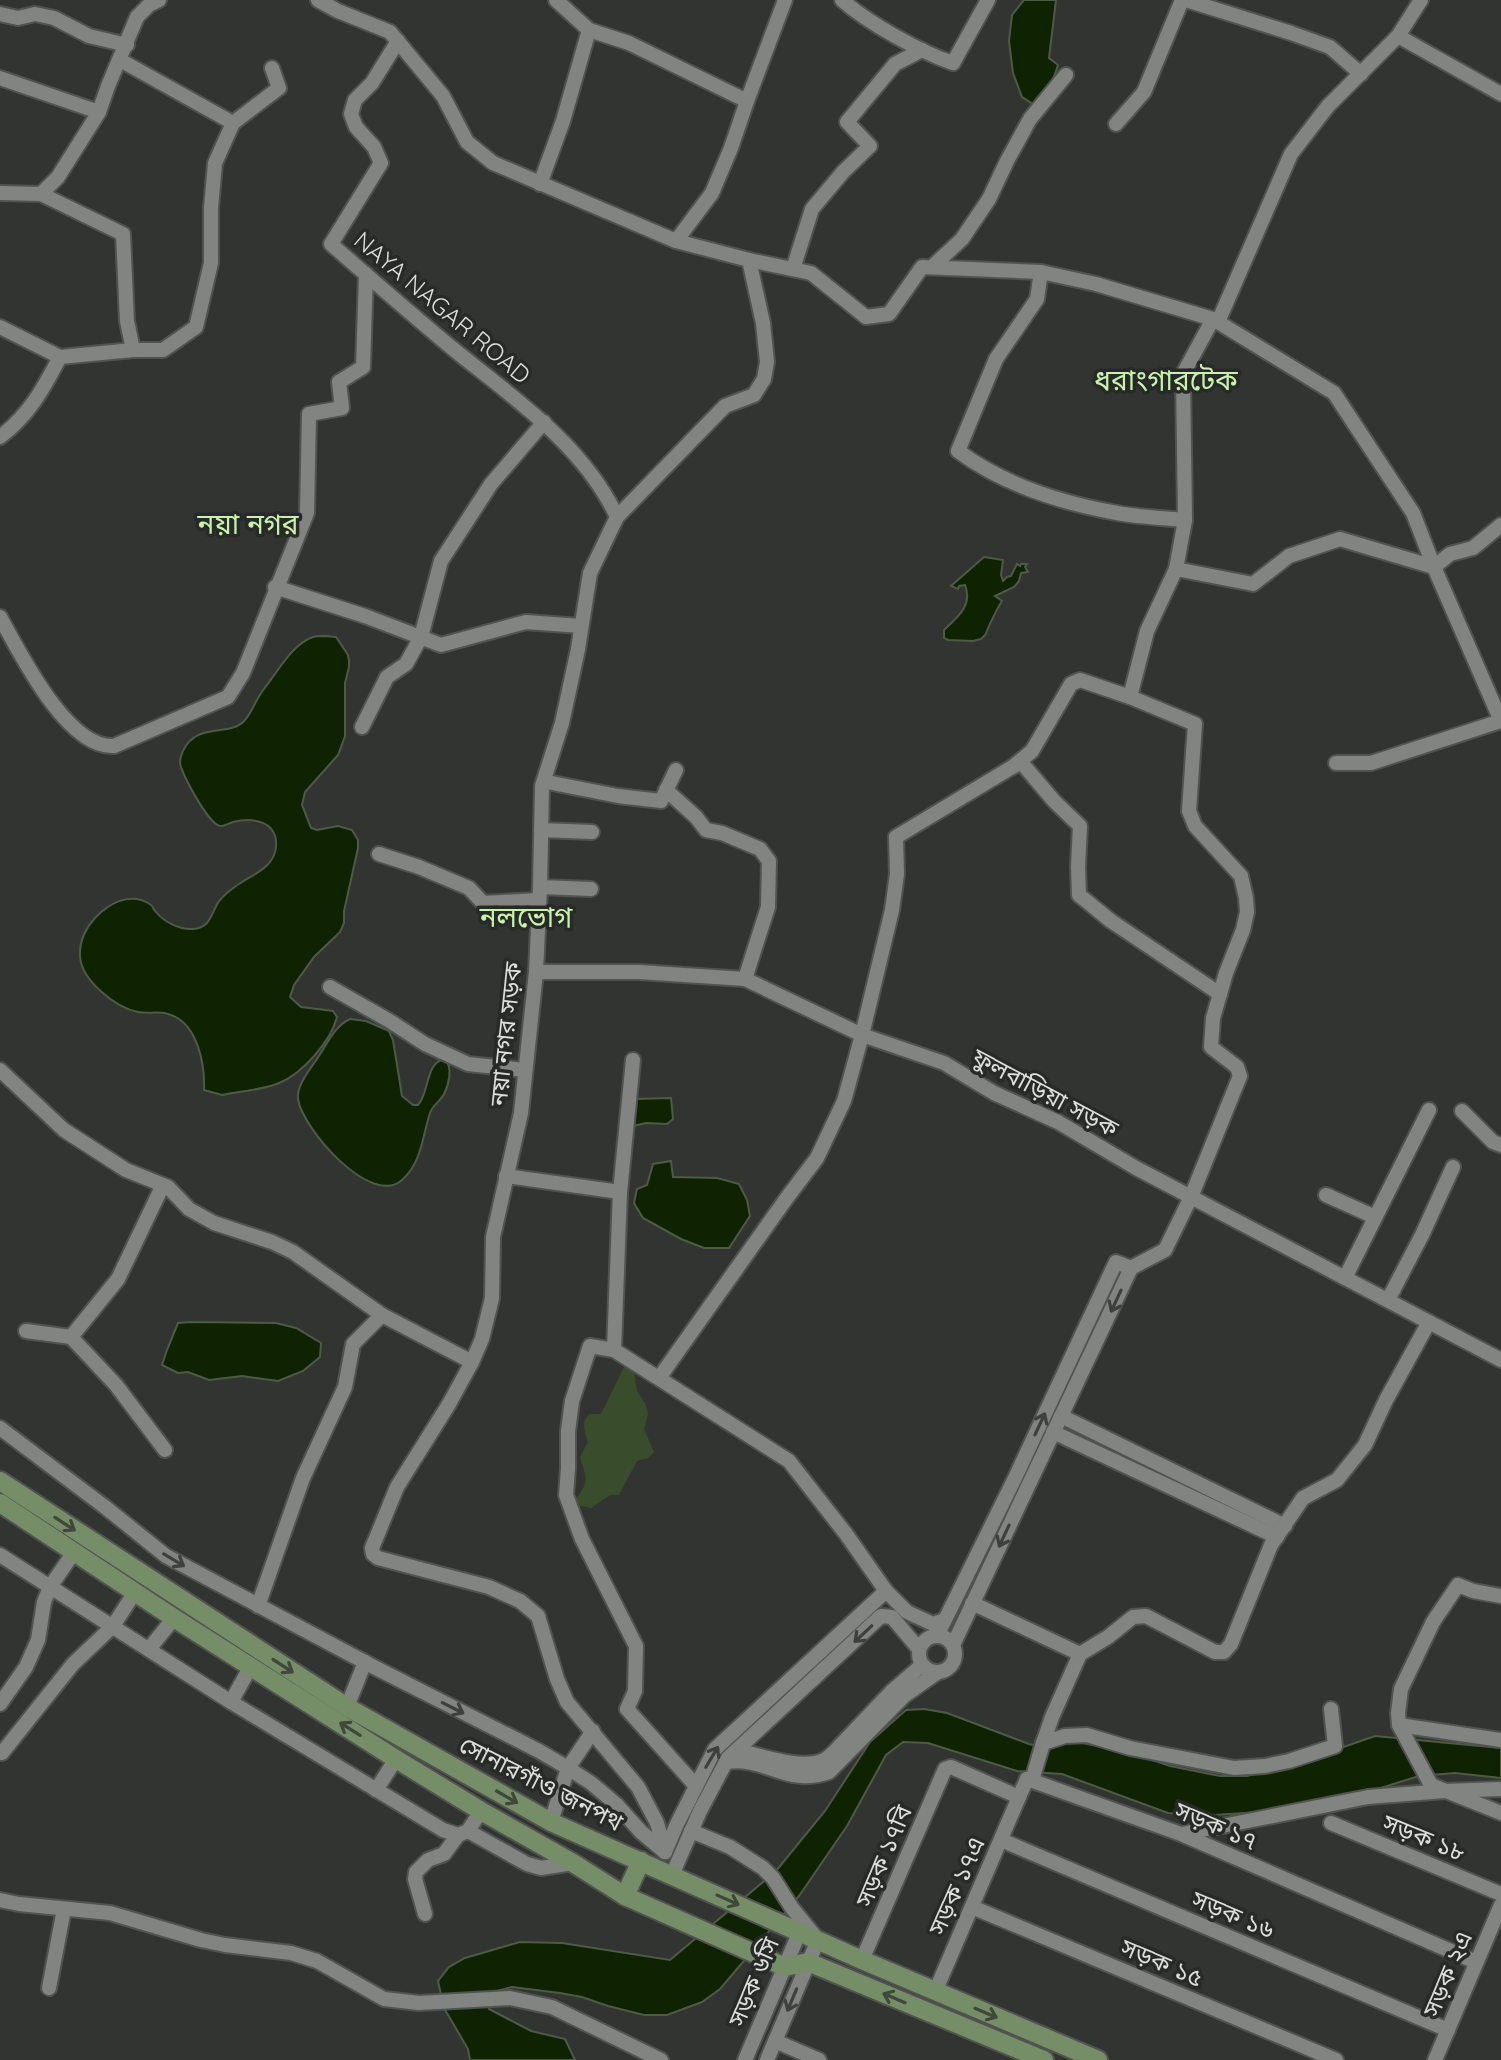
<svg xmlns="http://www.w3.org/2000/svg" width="1501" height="2060" font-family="Quicksand,'Noto Sans Bengali',sans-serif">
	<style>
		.green { fill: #394d2d }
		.water { fill: #0f2202; stroke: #4d5b44; stroke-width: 2 }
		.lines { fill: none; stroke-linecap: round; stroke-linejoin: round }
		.minor-casing { stroke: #515350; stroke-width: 18 }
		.major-casing { stroke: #515350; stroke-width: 22 }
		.minor { stroke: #818480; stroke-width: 14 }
		.major { stroke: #758e67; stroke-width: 18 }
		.oneway { stroke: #3e403d }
		.oneway2 { stroke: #3f483a }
		.labels { text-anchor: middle; stroke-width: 7; stroke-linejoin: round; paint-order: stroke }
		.street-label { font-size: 24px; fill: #dedfdd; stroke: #282a27 }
		.quarter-label { font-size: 28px; fill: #c8f3af; stroke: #282a27 }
	</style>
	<rect width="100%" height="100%" fill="#323431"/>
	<path class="green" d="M625,1365L635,1367L634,1372L637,1391L645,1403L648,1414L644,1429L654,1452L648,1458L637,1461L619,1495H610L591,1508L576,1505L574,1502C590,1480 587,1481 580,1457L588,1442C585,1432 580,1421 590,1414H601Z"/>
	<g class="water">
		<path d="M1024,0H1056L1049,58L1058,65L1049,91L1036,106L1022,97L1013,73L1009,41L1012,15Z"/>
		<path d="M984,557L1003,560L1001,575L1003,581L1007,577L1011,576L1017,564L1020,566L1021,564H1027L1025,567L1028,572L1021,573L1019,581L1014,587L995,596L1002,601C999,605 986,631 986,634L981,639L973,641L948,640L944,638V630C958,617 973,605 965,585L959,586L958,589L951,586Z"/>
		<path d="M325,636L336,637L348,655L349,661V667L345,683V736L338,755L305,792L302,805L311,828L317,830L338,826L352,830L358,840V848L344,911V923L340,932L314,957L294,985L290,997L301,1007L333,1011L337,1017C331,1041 302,1074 279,1083C267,1089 237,1092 222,1095L204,1090C205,1065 198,1022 168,1014C159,1011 147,1014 138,1012C116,1008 81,980 80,956C79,941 85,929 95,918C108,904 129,892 148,903C156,908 150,906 156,912C164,922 180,930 193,929C212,928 211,911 220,900C225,894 233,888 239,884C253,874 274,868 276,847C278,821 253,817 233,822C229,823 225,826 221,826C210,827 181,773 180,763C180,757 181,756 183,751C197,721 230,738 245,720C252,712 256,699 264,689C276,674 293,643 313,637C317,636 321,636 325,636Z"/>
		<path d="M350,1019L366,1021L389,1031L393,1040L402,1096L413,1105H418C430,1092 425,1062 445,1059C453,1068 449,1084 444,1094C440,1102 433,1104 430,1113C422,1137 422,1162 402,1180C371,1208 302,1128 298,1099C296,1085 312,1067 319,1056C328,1042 336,1025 350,1019Z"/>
		<path d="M671,1098L673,1119L667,1124L646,1123L633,1126L635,1099Z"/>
		<path d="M671,1161L673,1177L717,1178L739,1184L747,1200L750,1216L729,1248H704L681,1239L643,1218L634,1203L637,1189L647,1185L653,1164Z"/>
		<path d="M191,1322L276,1323L296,1328L321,1343L320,1357L303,1371L278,1381L242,1376L209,1380L188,1372L178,1373L162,1365L167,1350L178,1323Z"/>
		<path d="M924,1709L947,1713L1029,1744L1048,1749L1062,1743L1077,1742L1129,1752L1170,1766L1220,1776H1247L1292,1765L1375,1736L1501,1748V1778L1455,1773L1419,1776L1368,1792L1261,1812L1213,1815L1168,1813L1062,1774L1017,1771L928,1743L903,1742L886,1755L847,1826L799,1896L720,1989L702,2002L667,2015H644L608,2006L582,1997L560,1993L512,1987L485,1994L489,2009L531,2031L565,2039L575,2060H470L468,2049L444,2008L438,1981L449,1967L465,1958L520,1942L562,1943L670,1960L776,1871L825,1811L870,1742L906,1710Z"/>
	</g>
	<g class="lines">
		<defs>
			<g id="minor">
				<path d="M318,0L338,11L390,32L443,96L467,142L493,163L676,241L749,260L811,273L866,317L889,314L922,267L1041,272L1096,284L1213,319L1334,393L1413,513L1434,567L1501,721"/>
				<path d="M842,0C868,23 920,52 953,63L988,0"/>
				<path d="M1186,0L1291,33L1330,47L1361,74"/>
				<path d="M0,14L18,18L35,14L54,18L89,36L127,45"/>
				<path d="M589,30L629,43L747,101"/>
				<path d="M1398,36L1501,94"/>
				<path d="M398,41L372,83L355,100L351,114L356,127L374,147L381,163L331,244C371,279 411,314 452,348C512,397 583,444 617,517"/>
				<path d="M120,60L233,123L215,163L211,208V263L196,327L163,350H133"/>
				<path d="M0,78L99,112"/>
				<path d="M233,123L279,88L272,68"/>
				<path d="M1116,124L1144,92L1182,0"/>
				<path d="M540,184L563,121L589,30L556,0"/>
				<path d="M0,193L41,194L58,177L99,112L108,86L137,17L149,5L159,0"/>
				<path d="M676,241L712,193L731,148L747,101L785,0"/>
				<path d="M932,267L962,239L989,199L1007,161L1030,119L1066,75"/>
				<path d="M793,269L812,209L843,172L870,146L847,122L895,64L922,50"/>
				<path d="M1041,272L1037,299L996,359L958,451C1004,485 1061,503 1117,513C1139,517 1163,518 1185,520"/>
				<path d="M1218,322L1291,154L1328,106L1398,36L1421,0"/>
				<path d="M0,327L60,357"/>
				<path d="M0,437C30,414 43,389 60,357L133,350L127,321L123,234L41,194"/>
				<path d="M1176,569L1253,584L1289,556L1340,539L1434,567L1450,554L1473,548L1501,525"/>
				<path d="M275,587L365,616L441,645L526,622L581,626"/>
				<path d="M0,617C20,653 67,749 114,746L228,697L243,673L307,513L309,414L342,408L339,382L363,367L366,274"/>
				<path d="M362,727L387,677L406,664L421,637L441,561L491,484L544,422"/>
				<path d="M1020,761L1054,801L1080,826L1078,867L1079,895L1111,921L1220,994"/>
				<path d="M1336,763H1371L1501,721"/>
				<path d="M547,782L618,796L661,801L676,770"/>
				<path d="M666,790L696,817L706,830L722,833L760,849L769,861L768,907L745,979"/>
				<path d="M541,830L592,832"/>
				<path d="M379,854L419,867L469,888L483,903L538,900"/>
				<path d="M540,887L591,889"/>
				<path d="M536,972H639L745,979L862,1035L944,1063L994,1093L1058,1122L1136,1168L1501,1360"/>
				<path d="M330,987L388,1020L425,1044L468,1064L525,1070"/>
				<path d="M0,1070L64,1130L126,1170L168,1187L189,1209L214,1223L272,1242L293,1252L382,1315L472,1362"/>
				<path d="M1462,1111L1493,1142L1501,1145"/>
				<path d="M506,1176L620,1192L614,1350L789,1461L846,1534L886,1591L907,1612L933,1624L944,1620"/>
				<path d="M163,1185L118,1279L71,1337L116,1385L165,1450"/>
				<path d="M620,1192L633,1060"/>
				<path d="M1326,1195L1375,1217"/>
				<path d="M1345,1278L1429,1110"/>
				<path d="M1388,1300L1422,1235L1453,1167"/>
				<path d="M26,1331L71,1337"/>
				<path d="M614,1350L590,1346L572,1401L568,1431V1468L566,1495L582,1539L636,1646L635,1691L627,1709L696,1786"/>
				<path d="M659,1378L786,1199L817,1158L844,1101L862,1035L892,910L897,874L896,837L1014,766L1032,751L1071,684L1080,680L1130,697"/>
				<path d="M1061,1416L1285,1526"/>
				<path d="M0,1428L105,1507L166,1556L374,1667L539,1751L568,1768L591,1783L616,1804L641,1832L665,1852"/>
				<path d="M1053,1432L1277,1537"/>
				<path d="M0,1555L231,1702L443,1830L458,1835L468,1831L481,1811"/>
				<path d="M1501,1596L1473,1591L1458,1585L1433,1622L1401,1689L1398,1713L1399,1725L1431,1785L1501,1813"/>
				<path d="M972,1603L1080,1654L1108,1637L1133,1617L1146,1616L1215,1652H1224L1231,1644L1271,1545L1303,1498L1337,1480L1365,1445L1386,1400L1429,1322"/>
				<path d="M258,1606L303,1478L345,1387L353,1344L382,1315"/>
				<circle cx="937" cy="1654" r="18"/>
				<path d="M937,1636L1015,1478L1116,1262L1131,1268"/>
				<path d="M953,1645L1131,1268L1165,1250L1191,1197L1240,1076L1237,1067L1211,1047L1213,1018L1226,973L1243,930L1247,912L1246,898L1241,876L1195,826L1189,811L1195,724L1130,697L1147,631L1176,569L1185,520L1183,374L1213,319"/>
				<path d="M149,1649L174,1618"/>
				<path d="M1080,1654L1052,1717L1043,1743L1065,1736L1087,1735L1130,1748L1234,1768L1265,1766L1289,1761L1335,1746L1331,1709"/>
				<path d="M231,1702L251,1666"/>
				<path d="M0,1704L26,1667L38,1640L44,1602L50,1587L74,1552"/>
				<path d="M347,1707L365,1662"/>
				<path d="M1399,1725L1501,1740"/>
				<path d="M745,1752C765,1757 804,1770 824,1760C828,1758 831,1755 834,1752L892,1691L922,1665"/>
				<path d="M2,1753L73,1664L113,1626L135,1592"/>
				<path d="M726,1762C766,1756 785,1787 829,1772L904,1696L938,1672"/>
				<path d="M1027,1779L1033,1777L1043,1743"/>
				<path d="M376,1790L396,1759"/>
				<path d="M551,1822L568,1768L593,1731"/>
				<path d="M1331,1823L1501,1894"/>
				<path d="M468,1831L527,1864L541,1868L573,1863"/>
				<path d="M691,1831L730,1847L763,1868L773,1878L792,1908L818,1940L767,2060"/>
				<path d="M1182,1834L1368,1797L1445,1791L1501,1789"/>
				<path d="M1001,1840L1448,2030"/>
				<path d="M665,1852L657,1823L638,1787L567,1702L557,1679L538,1616L520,1601L489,1587L378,1558L373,1554L372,1548L397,1487L449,1404L472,1362L482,1339L492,1298L493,1237L521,1113L536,972L540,887L542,786L562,723L578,649L590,573L617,517L725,406L754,395L764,379L767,362L763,323L749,260"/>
				<path d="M665,1852L677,1824L715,1749L886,1591"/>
				<path d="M672,1875L700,1811L728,1758L881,1616L892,1617L919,1649"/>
				<path d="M0,1900L19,1904L110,1913L201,1940L225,1945L291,1953L317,1961L384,1999L419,2003L510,1998L552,2007L661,2060"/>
				<path d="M972,1907L1336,2060"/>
				<path d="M425,1914L415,1879L416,1872L428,1860L444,1854L458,1835"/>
				<path d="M862,1960L945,1769L951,1767L1019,1797L1027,1779L1181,1834L1476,1962"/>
				<path d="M49,1988L64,1909"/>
				<path d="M935,1992L1019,1797"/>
				<path d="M775,2041L819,2060"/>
				<path d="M745,2060L803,1924"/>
				<path d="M1435,2060L1501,1905"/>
			</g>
			<g id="major">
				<path d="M0,1481L347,1707L551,1822L862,1960L1098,2060"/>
				<path d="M0,1503L174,1618L396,1759L481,1811L573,1863L625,1896L785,1967L808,1962L1044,2060"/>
				<path d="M625,1896L641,1861"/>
			</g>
		</defs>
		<use href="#minor" class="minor-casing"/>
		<use href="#major" class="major-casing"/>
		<use href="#minor" class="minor"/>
		<use href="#major" class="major"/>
	</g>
	<defs><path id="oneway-shaft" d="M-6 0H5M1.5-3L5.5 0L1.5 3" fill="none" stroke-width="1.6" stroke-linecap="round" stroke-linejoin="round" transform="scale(2)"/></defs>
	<g class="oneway">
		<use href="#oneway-shaft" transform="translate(1116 1301) rotate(115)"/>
		<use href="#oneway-shaft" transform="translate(1040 1424) rotate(-65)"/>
		<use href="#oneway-shaft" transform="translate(1004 1536) rotate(115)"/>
		<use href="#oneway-shaft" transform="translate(174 1560) rotate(31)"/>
		<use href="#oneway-shaft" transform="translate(863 1634) rotate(137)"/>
		<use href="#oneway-shaft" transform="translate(453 1708) rotate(27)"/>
		<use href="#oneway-shaft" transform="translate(712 1757) rotate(-59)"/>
		<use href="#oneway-shaft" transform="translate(792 2000) rotate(113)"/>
	</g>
	<g class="oneway2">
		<use href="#oneway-shaft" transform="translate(65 1524) rotate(33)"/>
		<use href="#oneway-shaft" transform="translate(283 1666) rotate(33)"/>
		<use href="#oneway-shaft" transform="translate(350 1729) rotate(-148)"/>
		<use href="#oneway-shaft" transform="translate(507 1797) rotate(30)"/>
		<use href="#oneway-shaft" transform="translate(728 1900) rotate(24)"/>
		<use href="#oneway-shaft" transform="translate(894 1998) rotate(-157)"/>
		<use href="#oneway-shaft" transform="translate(986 2013) rotate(23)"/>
	</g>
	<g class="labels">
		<g class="street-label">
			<text transform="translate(442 308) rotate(40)" y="8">NAYA NAGAR ROAD</text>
			<text transform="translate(506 1034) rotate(-84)" y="8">নয়া নগর সড়ক</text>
			<text transform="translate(1045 1093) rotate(28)" y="8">ফুলবাড়িয়া সড়ক</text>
			<text transform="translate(541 1784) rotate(27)" y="8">সোনারগাঁও জনপথ</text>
			<text transform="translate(1216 1826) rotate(23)" y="8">সড়ক ১৭</text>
			<text transform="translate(1424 1838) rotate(22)" y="8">সড়ক ১৮</text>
			<text transform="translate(884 1856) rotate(-67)" y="8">সড়ক ১৭বি</text>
			<text transform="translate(957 1886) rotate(-66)" y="8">সড়ক ১৭এ</text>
			<text transform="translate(1233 1915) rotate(23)" y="8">সড়ক ১৬</text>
			<text transform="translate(1162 1963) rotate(23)" y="8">সড়ক ১৫</text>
			<text transform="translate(1448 1974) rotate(-67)" y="8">সড়ক ২এ</text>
			<text transform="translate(754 1982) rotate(-67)" y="8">সড়ক ৬সি</text>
		</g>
		<g class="quarter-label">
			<text x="1166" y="390">ধরাংগারটেক</text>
			<text x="248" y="534">নয়া নগর</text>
			<text x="526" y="927">নলভোগ</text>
		</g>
	</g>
</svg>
